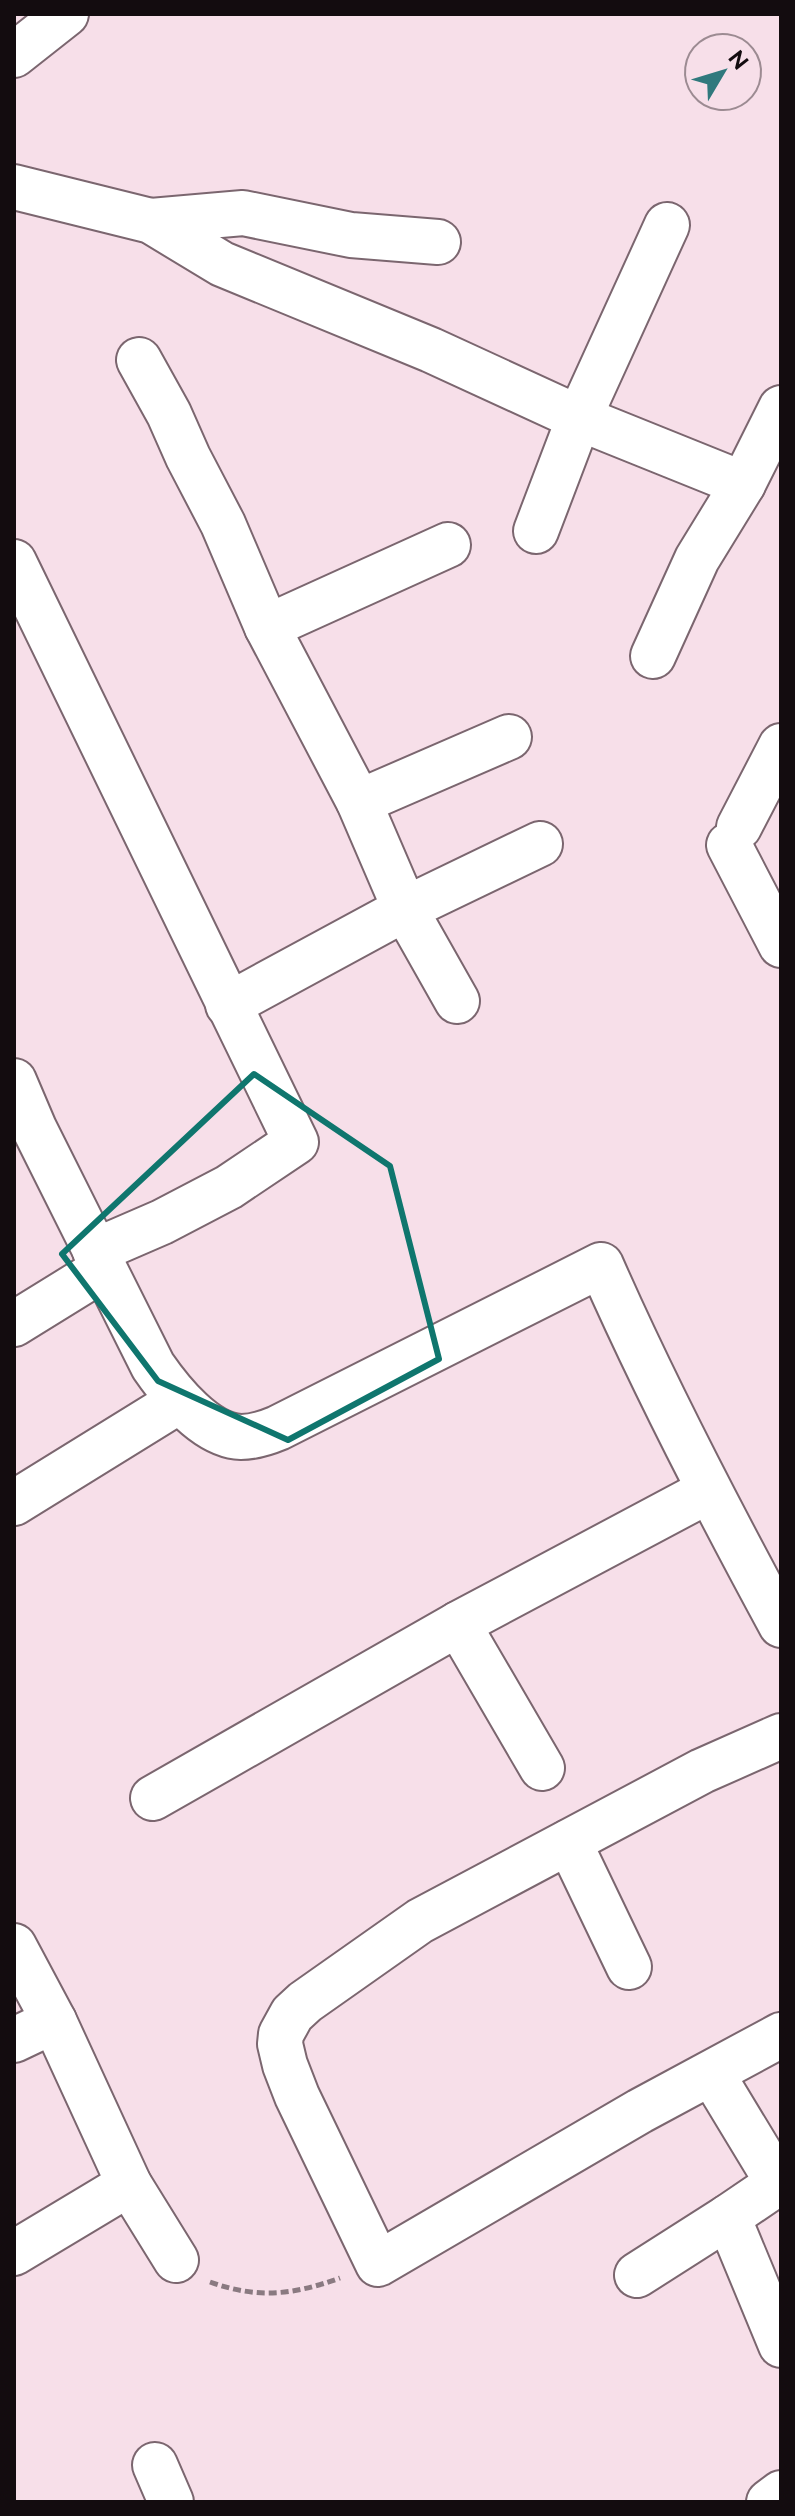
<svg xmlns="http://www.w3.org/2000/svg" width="795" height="2516" font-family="Raleway,sans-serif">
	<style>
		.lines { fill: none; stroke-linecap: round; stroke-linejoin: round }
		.minor-casing { stroke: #7b666f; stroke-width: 48 }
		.path { stroke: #8a7a81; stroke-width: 5; stroke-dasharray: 8 4; stroke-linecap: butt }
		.minor { stroke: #fff; stroke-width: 44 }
		.marked { fill: none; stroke: #0f766e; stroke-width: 6; stroke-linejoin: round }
	</style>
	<rect width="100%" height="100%" fill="#f7dfe9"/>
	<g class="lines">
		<defs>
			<g id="minor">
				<path d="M14,55L66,14"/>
				<path d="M14,187L151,221L222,264L431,350L579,418L743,484"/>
				<path d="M151,221L243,213L351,235L438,242"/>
				<path d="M139,360L169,414L188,457L223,524L267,627L359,802L405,909L228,1005"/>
				<path d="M536,531L579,418L667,225"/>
				<path d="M14,562L296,1142L229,1187L162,1222L95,1251"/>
				<path d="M267,627L448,545"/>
				<path d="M653,656L697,559L743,484L781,408"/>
				<path d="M359,802L509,737"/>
				<path d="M739,827L781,746"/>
				<path d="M729,845L781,945"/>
				<path d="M457,1001L405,909L540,844"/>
				<path d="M14,1081L34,1128L153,1366C171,1392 206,1436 241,1437C254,1437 266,1433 278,1428L601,1265C655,1388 717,1507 781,1625"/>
				<path d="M14,1324L103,1269"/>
				<path d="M14,1503L179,1401"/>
				<path d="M781,1736L702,1771L420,1921L305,2002L292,2014L281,2034L280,2044L285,2065L297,2096L378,2264L640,2111L781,2035"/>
				<path d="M542,1768L458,1624L708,1491"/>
				<path d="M153,1798L458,1624"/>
				<path d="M569,1842L629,1967"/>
				<path d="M14,1946L54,2021L129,2184L176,2260"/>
				<path d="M14,2040L54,2021"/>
				<path d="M712,2074L778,2183L728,2217L781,2345"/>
				<path d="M14,2253L129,2184"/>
				<path d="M637,2275L728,2217"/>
				<path d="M155,2465L171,2502"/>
				<path d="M769,2502L781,2493"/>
			</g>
		</defs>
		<use href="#minor" class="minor-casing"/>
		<path class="path" d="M210,2282C257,2299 293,2295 340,2278"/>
		<use href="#minor" class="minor"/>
	</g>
	<path class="marked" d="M254,1074L390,1166L439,1359L288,1440L158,1381L62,1254Z"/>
	<rect width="795" height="2516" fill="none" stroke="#130c0f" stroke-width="32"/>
	<g transform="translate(723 72) rotate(52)"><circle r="38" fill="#f7dfe9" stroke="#9c8b92" stroke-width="2"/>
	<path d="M0-6L14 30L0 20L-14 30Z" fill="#30797d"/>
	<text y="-12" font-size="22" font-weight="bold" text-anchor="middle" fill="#130c0f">N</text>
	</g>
</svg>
